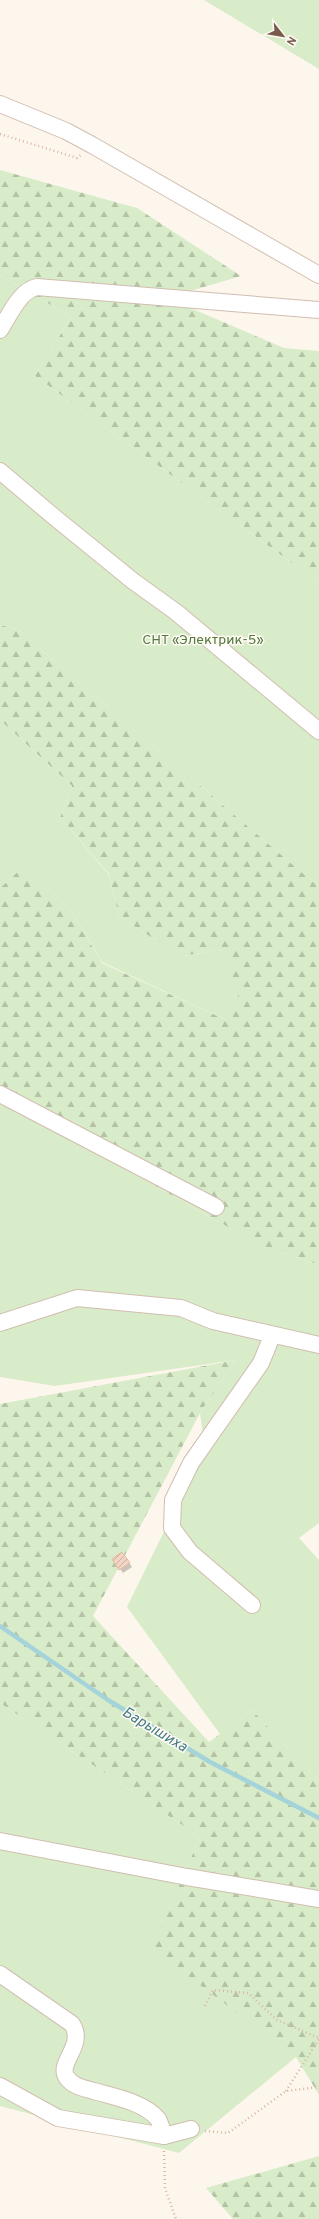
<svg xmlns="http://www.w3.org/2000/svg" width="319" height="2219" font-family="Overpass,sans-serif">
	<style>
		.forest { fill: url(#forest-firs) }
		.green { fill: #d8ecc9 }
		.shadow { fill: #0003 }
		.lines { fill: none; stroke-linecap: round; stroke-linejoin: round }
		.stream { stroke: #a5d3da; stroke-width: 4.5 }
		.building { fill: url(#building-hatch); stroke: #e6bba3 }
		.minor-casing { stroke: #d1beb0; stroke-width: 18 }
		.path { stroke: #d9b8a5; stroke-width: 2.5; stroke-dasharray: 1 3; stroke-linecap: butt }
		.minor { stroke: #fff; stroke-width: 16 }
		.labels { text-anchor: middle; stroke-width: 3; stroke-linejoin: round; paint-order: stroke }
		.park-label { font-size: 14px; fill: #537a41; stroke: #fffaf3 }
		.water-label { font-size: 15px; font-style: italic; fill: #437c86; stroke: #fffaf3 }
	</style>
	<defs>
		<pattern id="forest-firs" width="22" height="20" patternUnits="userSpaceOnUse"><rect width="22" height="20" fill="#d8ecc9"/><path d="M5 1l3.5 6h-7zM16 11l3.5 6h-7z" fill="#b4c2a5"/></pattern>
		<pattern id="building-hatch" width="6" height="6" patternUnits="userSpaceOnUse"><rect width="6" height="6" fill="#f3d5c3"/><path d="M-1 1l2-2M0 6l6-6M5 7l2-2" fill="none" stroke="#cab0a1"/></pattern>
	</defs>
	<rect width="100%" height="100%" fill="#fdf6ec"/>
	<g class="forest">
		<path d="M0,170L137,208L241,276L167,298L284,348L319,351V583L35,376L71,317L0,275Z"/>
		<path d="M0,625L17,629L319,887V1265L262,1246L0,1099V888L24,866L71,910L102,963L226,1020L224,950L181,956L119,917L109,874L60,817L72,786L0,720Z"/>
		<path d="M236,1360L200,1413L93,1616L209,1742L252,1710L319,1781V2095L296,2057L151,1949L200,1837L0,1703V1404Z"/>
		<path d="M319,2156V2219H233L206,2188Z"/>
	</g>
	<g class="green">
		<path d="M204,0H319V69Z"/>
		<path d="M0,275L71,317L35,376L319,583V887L17,629L0,625Z"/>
		<path d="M0,720L72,786L60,817L109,875L119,917L181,956L224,950L241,1005L226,1020L102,962L71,910L24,866L0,888Z"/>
		<path d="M0,1099L262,1246L319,1265V1523L299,1538L319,1560V1781L252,1710L220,1734L127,1607L205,1448L200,1413L236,1360L55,1386L0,1377Z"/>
		<path d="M0,1703L200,1837L152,1949L296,2057L179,2153L0,2106Z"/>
	</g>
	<path class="shadow" d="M122,1553L132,1567L123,1573L113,1559Z"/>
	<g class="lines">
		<path class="stream" d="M0,1626L108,1700L210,1762L319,1818"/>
	</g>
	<path class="building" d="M122,1552L130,1563L119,1570L112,1559Z"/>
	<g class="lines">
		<defs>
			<g id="minor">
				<path d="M0,104L66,131L92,145L319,275"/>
				<path d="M0,330C9,316 20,290 37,287L319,310"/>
				<path d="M0,471L53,516L133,581L176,612L319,731"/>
				<path d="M0,1094L216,1207"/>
				<path d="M0,1323L77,1298L181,1308L213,1321L319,1345"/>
				<path d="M252,1605L190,1552L172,1528L173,1500L191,1463L261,1363L272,1336"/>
				<path d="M0,1841L187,1877L319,1899"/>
				<path d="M0,1974L72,2024C86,2046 56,2063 67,2078C74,2087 84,2088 94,2091C114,2097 144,2102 158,2119C161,2124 162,2131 164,2136"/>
				<path d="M0,2086L58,2118L164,2136L191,2129"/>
			</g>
		</defs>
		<use href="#minor" class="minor-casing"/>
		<g class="path">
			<path d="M0,134L77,158L81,155"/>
			<path d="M205,2006L213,1990L248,1993L277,2020L319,2038"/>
			<path d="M286,2091L319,2039"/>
			<path d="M205,2131L228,2133L286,2091L319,2087"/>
			<path d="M164,2151L165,2188L176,2219"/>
		</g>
		<use href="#minor" class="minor"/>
	</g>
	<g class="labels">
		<g class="park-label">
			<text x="203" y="644">СНТ «Электрик-5»</text>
		</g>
		<g class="water-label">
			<text transform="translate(155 1729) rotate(31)" y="5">Барышиха</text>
		</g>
	</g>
	<g transform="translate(283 36) rotate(121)" stroke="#fffaf3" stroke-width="3" paint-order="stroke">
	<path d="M0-3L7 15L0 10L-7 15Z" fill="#7a5c4d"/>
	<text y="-6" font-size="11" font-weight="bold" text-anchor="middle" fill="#7a5c4d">N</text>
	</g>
</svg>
